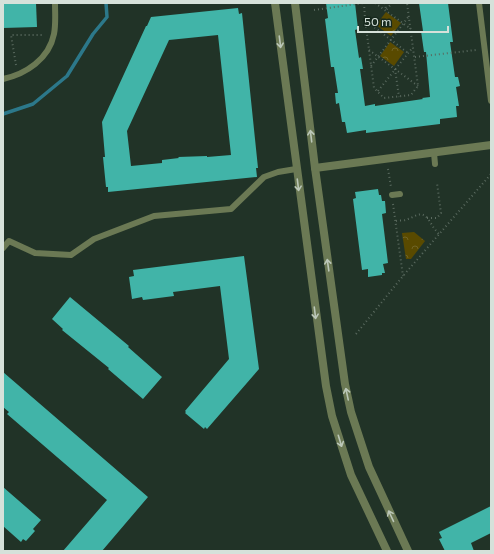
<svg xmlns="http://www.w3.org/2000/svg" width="494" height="554" font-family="Commissioner,sans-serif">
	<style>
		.park { fill: url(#park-crowns) }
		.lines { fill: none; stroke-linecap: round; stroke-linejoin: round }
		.stream { stroke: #2c788a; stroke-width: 3.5 }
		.building { fill: #41b4a8; fill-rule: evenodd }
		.path { stroke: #5a6a5f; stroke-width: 2; stroke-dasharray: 1 3; stroke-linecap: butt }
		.service { stroke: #6b7954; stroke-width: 6 }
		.minor { stroke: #6b7954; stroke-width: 8 }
		.oneway { stroke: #bbc7b8 }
	</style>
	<defs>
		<pattern id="park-crowns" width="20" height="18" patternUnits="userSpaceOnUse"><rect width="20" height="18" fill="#594a00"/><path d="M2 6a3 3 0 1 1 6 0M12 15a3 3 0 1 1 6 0" fill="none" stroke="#706425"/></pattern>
	</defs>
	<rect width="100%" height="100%" fill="#213327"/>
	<g class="park">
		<path d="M386,12L401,23L391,36L376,25Z"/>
		<path d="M390,42L404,52L394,66L380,56Z"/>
		<path d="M414,232L425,241L411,259H406L402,233Z"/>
	</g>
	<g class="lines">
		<path class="stream" d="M3,114L33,104L67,76L93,34L107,17L106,3"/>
	</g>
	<g class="building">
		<path d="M3,3H36L37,27L3,28Z"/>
		<path d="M326,3H355L358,29L355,30L359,58L361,57L363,69H360L365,106L375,104V106L423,99L422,98L430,97L426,52H424L421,31H423L419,3H448L453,42H450L455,77H458L460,86L456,87L459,106H456L457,117L440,119V124L366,133V130L347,133L345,122H342L339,103L336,104L335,93H338L334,67H331L325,19L328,18Z"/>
		<path d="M238,8L239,14L242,13L258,168H256L257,177L108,192V187H106L103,157H105L102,122L146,26H147L151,17ZM218,35L231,155L207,157V156L178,157L179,158L162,160V163L131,166L127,131L169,40Z"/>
		<path d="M378,189L379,195H381L382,201H385L386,213L382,214L388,263L383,264L385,273H382V275L368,277V269L362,270L353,199L356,198L355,192Z"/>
		<path d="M244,256L259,369L207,429L205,427L204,429L185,413L186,412L185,411L229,359L220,286L173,292L174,296L143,300L142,297L132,299L129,277L134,276L133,270Z"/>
		<path d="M70,297L129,346L128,347L162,377L143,399L108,369L109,368L62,330L63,329L52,319Z"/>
		<path d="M3,372L148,497L102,551H63L107,500L7,414L9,412L3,407Z"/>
		<path d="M3,487L41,520L33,529L35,531L26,541L23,539L21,542L3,526Z"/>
		<path d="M491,506V533L471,543L474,551H445L439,539L442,538L439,532Z"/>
	</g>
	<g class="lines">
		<g class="path">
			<path d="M364,3L365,19L374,88L384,98L411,95L418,86L407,3"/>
			<path d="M375,3L411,29"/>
			<path d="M385,3L386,10L392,3"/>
			<path d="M314,10L364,3"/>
			<path d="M365,20L408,53"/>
			<path d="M369,50L418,86"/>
			<path d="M415,57L476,50"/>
			<path d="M16,65L11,35H44"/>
			<path d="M371,66L409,16"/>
			<path d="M395,69L399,97"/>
			<path d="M378,91L413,47"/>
			<path d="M388,169L391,187"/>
			<path d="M393,204L403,276"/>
			<path d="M427,218H437L441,213L437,183"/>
			<path d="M396,221C399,220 403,221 405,220C414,218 421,209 428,219C433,226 433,228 439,234"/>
			<path d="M356,334L403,276L491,174"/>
		</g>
		<g class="service">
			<path d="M479,3L491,101"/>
			<path d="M3,79C26,74 49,59 54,34C56,24 55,13 55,3"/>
			<path d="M434,153L435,164"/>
			<path d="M392,195L400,194"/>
			<path d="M3,248L9,241L35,253L71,255L94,239L154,216L231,209L264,177L278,172L296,169"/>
		</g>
		<g class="minor">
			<path d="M275,3L326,386L332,416L351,475L387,551"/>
			<path d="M295,3L315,168L345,384L351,412L369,467L408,551"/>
			<path d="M315,168L491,145"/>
		</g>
	</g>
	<defs><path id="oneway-shaft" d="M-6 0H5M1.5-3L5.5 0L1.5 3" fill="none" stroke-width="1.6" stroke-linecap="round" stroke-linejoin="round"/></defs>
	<g class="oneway">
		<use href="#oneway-shaft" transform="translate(280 42) rotate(83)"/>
		<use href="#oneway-shaft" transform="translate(311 136) rotate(-97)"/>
		<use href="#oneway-shaft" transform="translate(298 185) rotate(83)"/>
		<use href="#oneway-shaft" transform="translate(328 265) rotate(-98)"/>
		<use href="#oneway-shaft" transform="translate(315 313) rotate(83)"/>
		<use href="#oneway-shaft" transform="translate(347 394) rotate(-102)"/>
		<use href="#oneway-shaft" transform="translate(340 441) rotate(73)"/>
		<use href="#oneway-shaft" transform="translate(391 516) rotate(-115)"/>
	</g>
	<rect width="494" height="554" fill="none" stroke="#d6e1da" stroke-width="8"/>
	<path d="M358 26v6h90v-6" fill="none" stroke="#d6e1da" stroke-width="2"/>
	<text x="364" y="26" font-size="12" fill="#d6e1da" stroke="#17291e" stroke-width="3" paint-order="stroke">50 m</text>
</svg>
